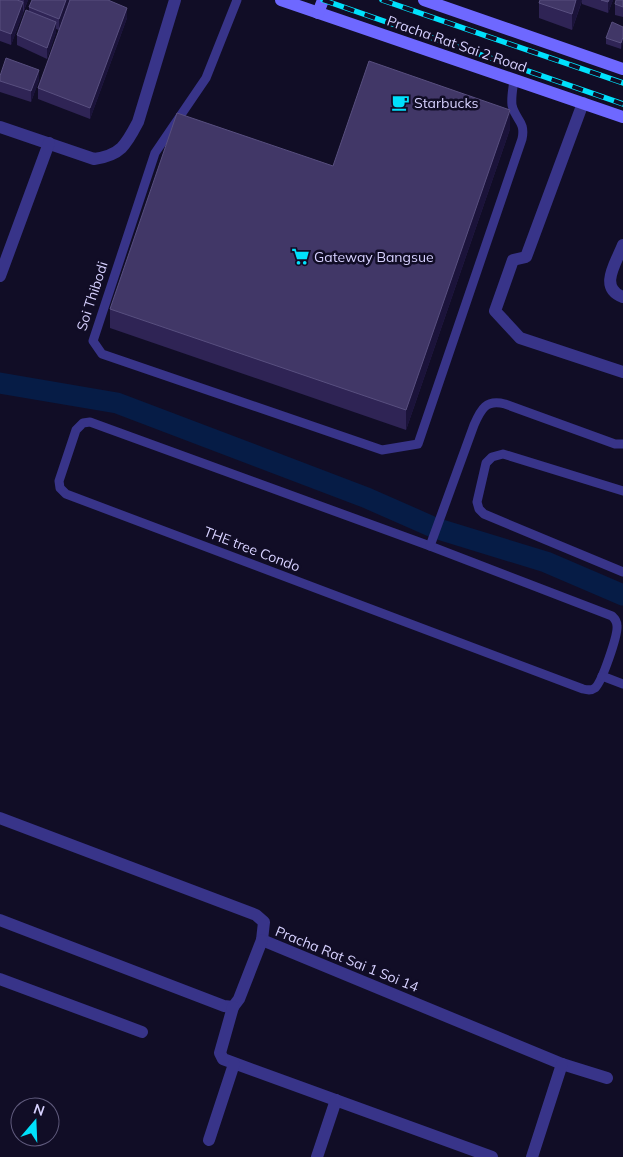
<svg xmlns="http://www.w3.org/2000/svg" width="623" height="1157" font-family="Mulish,sans-serif">
	<style>
		.lines { fill: none; stroke-linecap: round; stroke-linejoin: round }
		.canal { stroke: #061c46; stroke-width: 21 }
		.lane { stroke: #383489; stroke-width: 9 }
		.street { stroke: #383489; stroke-width: 12 }
		.secondary { stroke: #6e68ff; stroke-width: 12 }
		.rail-casing { stroke: #00e1fc; stroke-width: 5.5 }
		.rail { stroke: #110d26; stroke-width: 4; stroke-dasharray: 11; stroke-linecap: butt }
		.wall { fill: #2f2455 }
		.shaded-wall { fill: #1b133a }
		.building { fill: #413767; stroke: #584f7f }
		.labels { text-anchor: middle; stroke-width: 5; stroke-linejoin: round; paint-order: stroke }
		.street-label { font-size: 14px; fill: #d7d1ff; stroke: #110d26 }
		.poi-label { font-size: 14px; fill: #d7d1ff; stroke: #110d26; text-anchor: start }
	</style>
	<rect width="100%" height="100%" fill="#110d26"/>
	<g class="lines">
		<path class="canal" d="M0,383L117,403L367,498L435,528L546,562L623,595"/>
		<g class="lane">
			<path d="M237,0L206,78L155,153L93,341L102,354L382,450L418,444L522,139C526,121 515,120 512,105C511,97 513,88 514,80"/>
			<path d="M90,422L430,546L612,616C615,619 617,621 617,626C618,635 602,682 595,688C591,691 587,690 583,689L66,494L60,488L59,481L76,430L83,423Z"/>
			<path d="M623,491L503,454L492,457L486,463L477,502L479,509L484,514L623,572"/>
			<path d="M430,546L474,425C481,409 486,399 505,404L615,444H623"/>
			<path d="M602,676L623,684"/>
		</g>
		<g class="street">
			<path d="M583,103L526,257L513,260L495,311L520,338L623,372"/>
			<path d="M0,127L94,159C121,155 126,145 138,122L175,0"/>
			<path d="M623,245C616,263 598,288 623,297"/>
			<path d="M0,276L49,143"/>
			<path d="M0,818L256,915L264,922L262,940L562,1064L607,1078"/>
			<path d="M0,920L224,1006L233,1007L239,999L262,940"/>
			<path d="M0,979L142,1032"/>
			<path d="M233,1007L220,1053L223,1059L492,1157"/>
			<path d="M209,1140L234,1064"/>
			<path d="M317,1157L336,1100"/>
			<path d="M532,1157L562,1064"/>
		</g>
		<g class="secondary">
			<path d="M281,0L623,117"/>
			<path d="M424,0L623,69"/>
			<path d="M318,13L323,0"/>
		</g>
		<defs>
			<g id="rail">
				<path d="M323,0L623,104"/>
				<path d="M382,0L623,83"/>
			</g>
		</defs>
		<use href="#rail" class="rail-casing"/>
		<use href="#rail" class="rail"/>
	</g>
	<g class="wall">
		<path d="M0,0H28L11,45L0,41Z"/>
		<path d="M32,0H108L127,18L90,119L38,99V88L70,1H69V3L59,30L56,29V32L47,59L17,45V35L29,11V7Z"/>
		<path d="M540,0H613L608,13L582,4V1L572,30L539,18V3Z"/>
		<path d="M623,0V17L615,15V4Z"/>
		<path d="M623,27L621,49L606,44V38Z"/>
		<path d="M0,76L39,80L31,102L0,92Z"/>
		<path d="M510,129L406,430L110,328V309Z"/>
	</g>
	<g class="shaded-wall">
		<path d="M24,0H28L24,10Z"/>
		<path d="M66,0H69V3L59,30V19Z"/>
		<path d="M576,0H582L572,30V14Z"/>
		<path d="M609,0H613L608,13V2Z"/>
		<path d="M23,2V13L11,45V34Z"/>
		<path d="M127,8V18L90,119V108Z"/>
		<path d="M56,22V32L47,59V48Z"/>
		<path d="M623,37V43L621,49V43Z"/>
		<path d="M39,70V80L31,102V91Z"/>
		<path d="M510,110V129L406,430V410Z"/>
	</g>
	<g class="building">
		<path d="M0,0H17L23,2L11,34L0,30Z"/>
		<path d="M32,0H66L59,19L29,7Z"/>
		<path d="M70,0H108L127,8L90,108L38,88Z"/>
		<path d="M540,0H576L572,14L539,3Z"/>
		<path d="M601,0H609L608,2Z"/>
		<path d="M616,0H623V7L615,4Z"/>
		<path d="M26,10L56,22L47,48L17,35Z"/>
		<path d="M612,22L623,27V37L621,43L606,38Z"/>
		<path d="M6,58L39,70L31,91L0,81V76Z"/>
		<path d="M369,61L510,110L406,410L110,309L177,113L333,166Z"/>
	</g>
	<defs>
		<symbol id="cafe-bare" viewBox="-9 -9 18 18"><path d="M-5.5-4.5H6V0H3Q3 3.5 0 3.5H-2.5Q-5.5 3.5-5.5 0ZM3-3.2v2h1.7v-2ZM-6 4.5H4V6H-6Z" fill="#00e1fc" stroke="#110d26" stroke-width="2.5" paint-order="stroke"/></symbol>
		<symbol id="supermarket-bare" viewBox="-9 -9 18 18"><path d="M-6-5.5h2.5l.6 2H6L4.5 2H-2.5L-4.4-4H-6ZM-1.5 3.2a1.3 1.3 0 1 0 .1 0ZM3 3.2a1.3 1.3 0 1 0 .1 0Z" fill="#00e1fc" stroke="#110d26" stroke-width="2.5" paint-order="stroke"/></symbol>
	</defs>
	<g fill-rule="evenodd">
		<use href="#cafe-bare" x="388" y="90" width="25" height="25"/>
		<use href="#supermarket-bare" x="288" y="244" width="25" height="25"/>
	</g>
	<g class="labels">
		<g class="street-label">
			<text transform="translate(457 44) rotate(19)" y="5">Pracha Rat Sai 2 Road</text>
			<text transform="translate(92 296) rotate(-72)" y="5">Soi Thibodi</text>
			<text transform="translate(252 549) rotate(21)" y="5">THE tree Condo</text>
			<text transform="translate(347 959) rotate(22)" y="5">Pracha Rat Sai 1 Soi 14</text>
		</g>
		<g class="poi-label">
			<text x="414" y="108">Starbucks</text>
			<text x="314" y="262">Gateway Bangsue</text>
		</g>
	</g>
	<g transform="translate(35 1122) rotate(19)"><circle r="24" fill="#110d26" stroke="#605b7d"/>
	<path d="M0-4L9 19L0 12L-9 19Z" fill="#00e1fc"/>
	<text y="-8" font-size="14" font-weight="bold" text-anchor="middle" fill="#d7d1ff">N</text>
	</g>
</svg>
